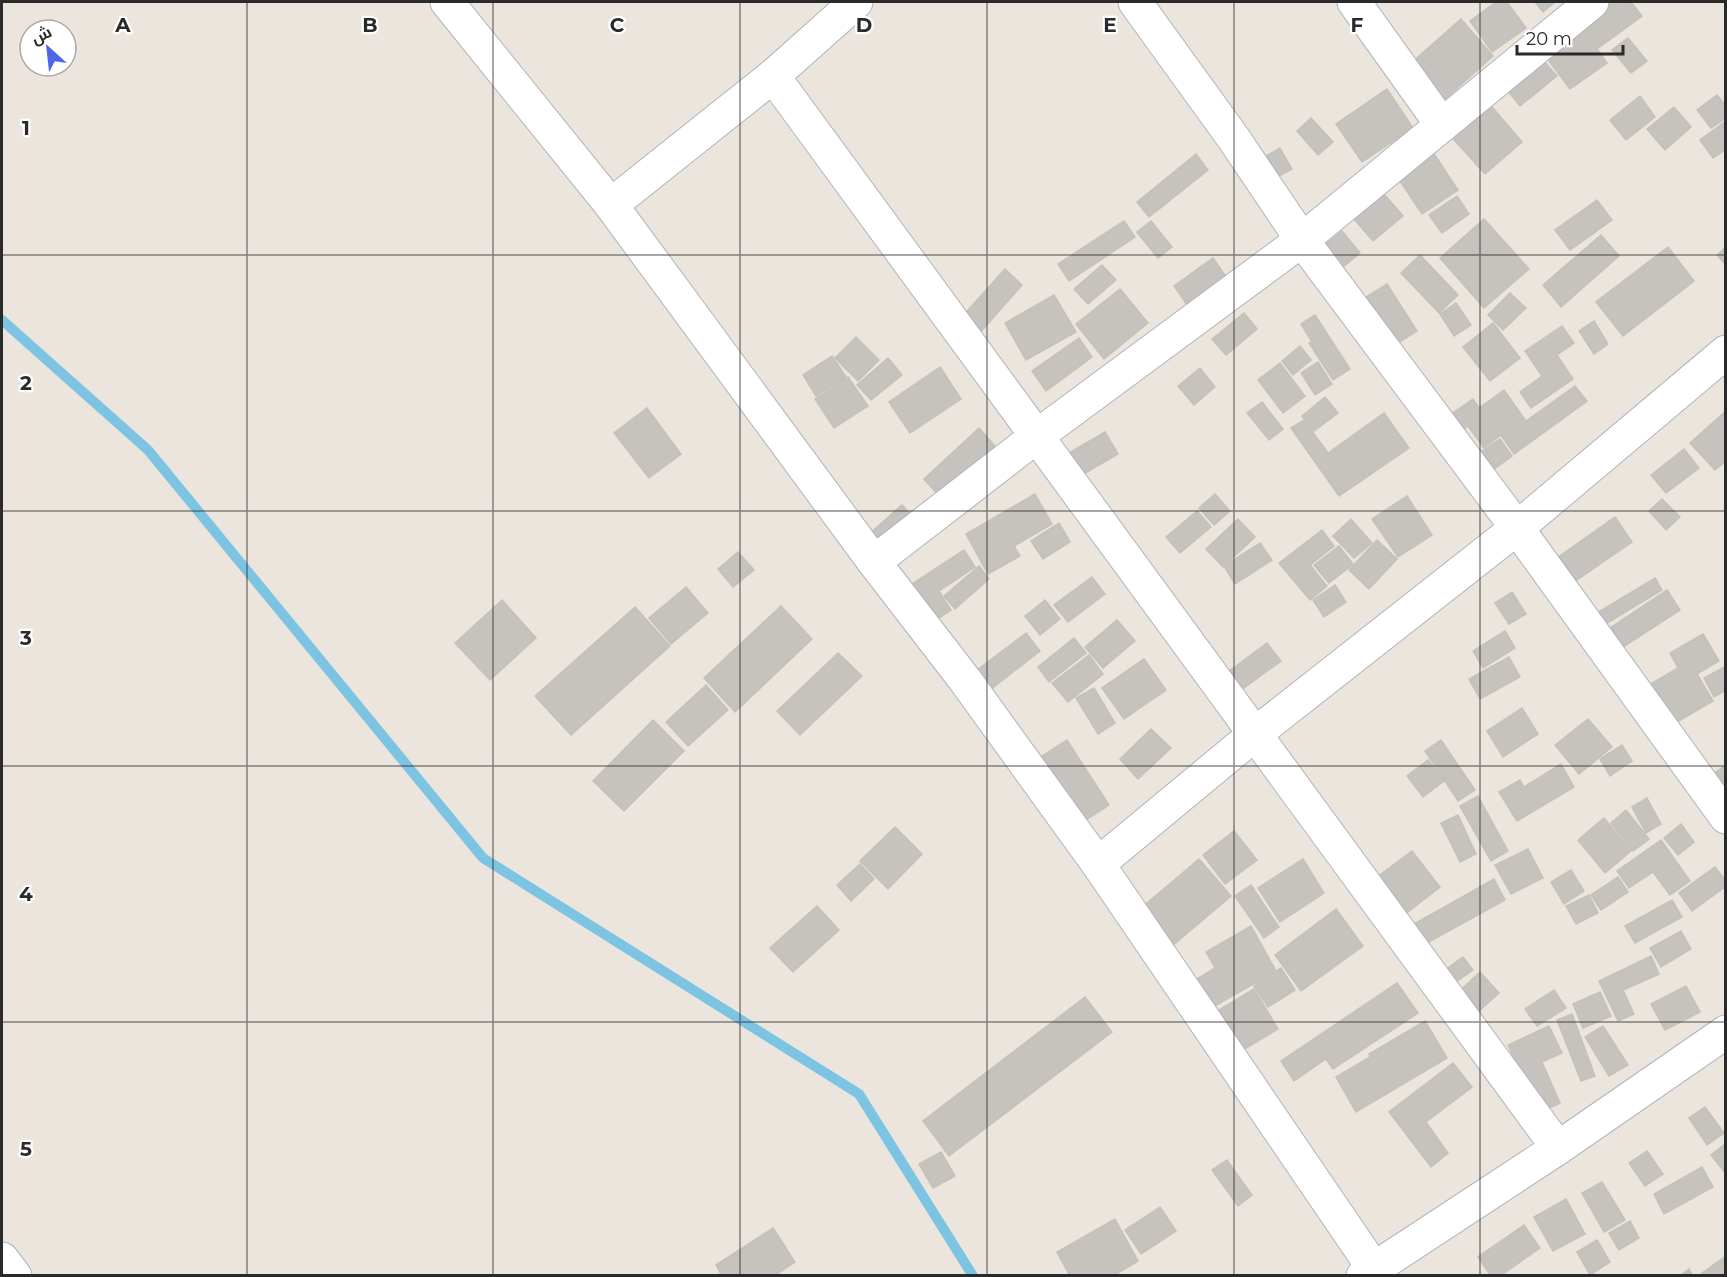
<svg xmlns="http://www.w3.org/2000/svg" width="1727" height="1277" font-family="Montserrat,Cairo,sans-serif">
	<style>
		.lines { fill: none; stroke-linecap: round; stroke-linejoin: round }
		.stream { stroke: #7cc4e2; stroke-width: 10 }
		.building { fill: #c6c2bd; stroke: #c6c1b8; stroke-width: 1.5 }
		.street-casing { stroke: #b1b3bc; stroke-width: 35 }
		.secondary-casing { stroke: #b1b3bc; stroke-width: 35 }
		.street { stroke: #fff; stroke-width: 33 }
		.secondary { stroke: #fff; stroke-width: 33 }
		.grid { fill: none; stroke: #2a2a2a; stroke-width: 1.5; stroke-opacity: 0.55 }
		.grid-label { font-size: 20px; text-anchor: middle; font-weight: bold; fill: #2a2a2a; stroke: #fff; stroke-width: 4.5; stroke-linejoin: round; paint-order: stroke }
	</style>
	<rect width="100%" height="100%" fill="#ebe5de"/>
	<g class="lines">
		<path class="stream" d="M2,320L148,450L483,858L859,1094L973,1276"/>
	</g>
	<g class="building">
		<path d="M1496,2H1507L1526,28L1492,52L1470,21Z"/>
		<path d="M1535,2H1555L1543,12Z"/>
		<path d="M1613,2H1631L1642,16L1597,49L1607,63L1570,89L1543,53Z"/>
		<path d="M1461,19L1493,56L1443,101L1410,64Z"/>
		<path d="M1628,38L1647,61L1631,73L1612,50Z"/>
		<path d="M1540,57L1557,76L1520,106L1504,86Z"/>
		<path d="M1387,89L1413,128L1362,162L1336,124Z"/>
		<path d="M1717,95L1726,106V118L1711,128L1697,110Z"/>
		<path d="M1640,96L1655,117L1626,140L1610,120Z"/>
		<path d="M1486,100L1522,142L1485,174L1448,133Z"/>
		<path d="M1674,107L1691,127L1665,150L1647,129Z"/>
		<path d="M1311,118L1333,142L1318,155L1297,131Z"/>
		<path d="M1726,121V149L1713,158L1700,140Z"/>
		<path d="M1280,148L1292,169L1259,187L1247,167Z"/>
		<path d="M1196,154L1208,170L1149,217L1137,202Z"/>
		<path d="M1434,154L1458,190L1422,214L1398,178Z"/>
		<path d="M1384,194L1403,216L1373,241L1354,219Z"/>
		<path d="M1457,196L1469,214L1442,233L1429,215Z"/>
		<path d="M1597,200L1612,220L1570,250L1555,230Z"/>
		<path d="M1484,219L1529,269L1484,308L1440,258Z"/>
		<path d="M1124,221L1135,237L1069,281L1058,264Z"/>
		<path d="M1151,221L1172,247L1158,258L1137,232Z"/>
		<path d="M1342,231L1360,253L1331,277L1312,255Z"/>
		<path d="M1601,235L1619,256L1561,307L1543,285Z"/>
		<path d="M1668,247L1694,281L1623,336L1596,302Z"/>
		<path d="M1726,247V265L1717,255Z"/>
		<path d="M1420,255L1458,295L1439,313L1401,273Z"/>
		<path d="M1213,258L1229,281L1190,309L1174,286Z"/>
		<path d="M1102,265L1116,280L1088,304L1074,289Z"/>
		<path d="M1005,269L1022,285L978,335L960,319Z"/>
		<path d="M1387,284L1417,331L1382,353L1352,306Z"/>
		<path d="M1120,289L1148,323L1104,359L1076,324Z"/>
		<path d="M1510,293L1526,308L1503,330L1488,315Z"/>
		<path d="M1054,295L1076,332L1026,360L1005,323Z"/>
		<path d="M1456,303L1471,325L1454,336L1440,314Z"/>
		<path d="M1244,313L1257,329L1226,355L1212,339Z"/>
		<path d="M1315,315L1350,369L1333,380L1309,343L1312,342L1301,324Z"/>
		<path d="M1594,321L1608,344L1594,354L1579,331Z"/>
		<path d="M1493,323L1520,358L1490,381L1463,347Z"/>
		<path d="M1562,326L1574,343L1557,355L1573,379L1531,408L1520,392L1542,376L1525,351Z"/>
		<path d="M856,337L879,360L858,381L835,358Z"/>
		<path d="M1079,338L1092,357L1046,391L1032,371Z"/>
		<path d="M1300,346L1311,360L1293,375L1282,361Z"/>
		<path d="M832,356L846,377L816,396L803,375Z"/>
		<path d="M888,358L902,375L871,400L857,385Z"/>
		<path d="M1318,362L1332,384L1315,395L1301,373Z"/>
		<path d="M1280,363L1305,396L1283,413L1258,380Z"/>
		<path d="M940,367L961,399L910,433L889,402Z"/>
		<path d="M1200,368L1215,387L1194,405L1178,386Z"/>
		<path d="M848,377L868,406L834,428L815,399Z"/>
		<path d="M1575,386L1587,401L1514,454L1501,435L1484,448L1468,426L1448,441L1437,424L1473,399L1479,408L1504,390L1526,421Z"/>
		<path d="M1325,397L1338,413L1314,431L1302,416Z"/>
		<path d="M1262,402L1283,429L1269,440L1247,413Z"/>
		<path d="M647,408L681,454L649,478L614,433Z"/>
		<path d="M1726,411V461L1715,470L1690,443Z"/>
		<path d="M1384,413L1409,448L1339,496L1291,428L1304,420L1328,453Z"/>
		<path d="M979,428L1008,461L952,510L924,479Z"/>
		<path d="M1105,432L1118,454L1075,479L1062,457Z"/>
		<path d="M1500,439L1512,456L1493,470L1481,452Z"/>
		<path d="M1684,449L1699,468L1666,493L1651,475Z"/>
		<path d="M1035,494L1052,524L1014,546L1020,556L988,574L966,534Z"/>
		<path d="M1215,494L1230,511L1214,525L1199,508Z"/>
		<path d="M1407,496L1432,535L1398,557L1372,519Z"/>
		<path d="M1662,499L1680,517L1666,530L1649,511Z"/>
		<path d="M902,505L925,530L891,561L868,535Z"/>
		<path d="M1197,511L1211,527L1180,553L1166,537Z"/>
		<path d="M1615,517L1632,542L1574,582L1557,558Z"/>
		<path d="M1238,519L1255,537L1223,567L1206,549Z"/>
		<path d="M1351,519L1372,543L1354,558L1333,536Z"/>
		<path d="M1059,523L1070,542L1043,559L1031,541Z"/>
		<path d="M1322,530L1334,546L1310,565L1327,586L1310,600L1279,563Z"/>
		<path d="M1377,540L1397,559L1369,589L1349,570Z"/>
		<path d="M1260,543L1272,560L1235,584L1224,566Z"/>
		<path d="M1339,546L1353,564L1329,583L1314,565Z"/>
		<path d="M964,550L975,567L939,591L951,610L933,622L909,586Z"/>
		<path d="M738,552L754,570L733,587L718,569Z"/>
		<path d="M979,566L989,579L955,609L944,596Z"/>
		<path d="M1092,577L1105,594L1068,622L1054,605Z"/>
		<path d="M1655,578L1662,590L1604,625L1597,613Z"/>
		<path d="M1335,585L1346,602L1324,617L1313,600Z"/>
		<path d="M686,587L708,613L671,644L649,618Z"/>
		<path d="M1667,590L1680,610L1620,649L1607,630Z"/>
		<path d="M1512,592L1526,614L1509,624L1495,603Z"/>
		<path d="M502,600L536,638L490,680L455,643Z"/>
		<path d="M1045,600L1060,619L1040,635L1025,616Z"/>
		<path d="M781,606L812,639L735,712L704,678Z"/>
		<path d="M635,607L670,646L571,735L535,696Z"/>
		<path d="M1117,620L1135,641L1103,668L1085,647Z"/>
		<path d="M1505,631L1515,648L1483,668L1473,651Z"/>
		<path d="M1026,633L1040,651L990,690L976,671Z"/>
		<path d="M1703,634L1719,661L1697,674L1713,701L1655,735L1632,695L1678,668L1670,653Z"/>
		<path d="M1074,638L1086,653L1049,682L1038,667Z"/>
		<path d="M1267,643L1281,661L1237,693L1224,675Z"/>
		<path d="M838,653L862,676L800,735L777,711Z"/>
		<path d="M1089,655L1103,674L1068,702L1052,683Z"/>
		<path d="M1509,657L1520,677L1480,699L1469,679Z"/>
		<path d="M1144,659L1166,690L1124,719L1102,688Z"/>
		<path d="M1726,666V690L1714,697L1704,678Z"/>
		<path d="M706,685L728,710L688,746L666,722Z"/>
		<path d="M1094,688L1115,723L1098,734L1076,698Z"/>
		<path d="M1522,708L1538,734L1503,757L1487,731Z"/>
		<path d="M1588,719L1612,747L1579,774L1555,745Z"/>
		<path d="M653,720L684,751L624,811L593,781Z"/>
		<path d="M1151,729L1171,748L1138,779L1120,759Z"/>
		<path d="M1067,740L1109,805L1078,825L1036,760Z"/>
		<path d="M1441,740L1475,790L1458,801L1425,751Z"/>
		<path d="M1622,745L1632,761L1610,776L1600,759Z"/>
		<path d="M1428,760L1444,781L1423,797L1407,776Z"/>
		<path d="M1561,764L1574,787L1517,821L1499,792L1520,780L1524,787Z"/>
		<path d="M1726,765V795L1692,789Z"/>
		<path d="M1478,796L1508,851L1491,861L1460,806Z"/>
		<path d="M1647,798L1661,824L1646,833L1632,807Z"/>
		<path d="M1626,810L1649,839L1633,851L1611,823Z"/>
		<path d="M1458,815L1476,854L1460,862L1441,823Z"/>
		<path d="M1604,818L1631,851L1605,873L1578,840Z"/>
		<path d="M1681,824L1694,842L1678,855L1664,838Z"/>
		<path d="M895,827L922,854L888,889L860,861Z"/>
		<path d="M1234,831L1257,860L1225,884L1203,855Z"/>
		<path d="M1661,840L1690,881L1670,895L1653,872L1629,888L1617,871Z"/>
		<path d="M1528,849L1543,878L1511,894L1495,865Z"/>
		<path d="M1412,851L1440,887L1400,918L1372,881Z"/>
		<path d="M1199,859L1231,896L1171,947L1140,909Z"/>
		<path d="M1303,859L1324,893L1280,922L1258,888Z"/>
		<path d="M860,864L874,879L851,901L837,885Z"/>
		<path d="M1715,867L1726,881V886L1692,911L1679,893Z"/>
		<path d="M1571,870L1584,891L1564,904L1551,882Z"/>
		<path d="M1618,877L1628,892L1601,910L1591,895Z"/>
		<path d="M1494,879L1505,900L1418,948L1407,928Z"/>
		<path d="M1251,885L1279,927L1264,938L1235,896Z"/>
		<path d="M1589,895L1598,913L1576,924L1566,906Z"/>
		<path d="M1672,900L1682,917L1635,943L1625,926Z"/>
		<path d="M817,906L839,930L793,972L770,948Z"/>
		<path d="M1336,909L1363,946L1301,991L1275,955Z"/>
		<path d="M1251,926L1276,971L1213,1007L1197,979L1215,968L1206,952Z"/>
		<path d="M1681,931L1691,949L1661,967L1650,948Z"/>
		<path d="M1651,956L1659,974L1623,990L1634,1014L1618,1021L1599,981Z"/>
		<path d="M1463,957L1473,970L1447,988L1438,975Z"/>
		<path d="M1281,968L1295,990L1268,1007L1254,986Z"/>
		<path d="M1480,972L1499,993L1470,1019L1451,999Z"/>
		<path d="M1397,983L1418,1013L1333,1069L1326,1059L1294,1081L1281,1061Z"/>
		<path d="M1686,986L1700,1012L1665,1030L1651,1004Z"/>
		<path d="M1254,989L1278,1029L1243,1050L1219,1010Z"/>
		<path d="M1554,990L1566,1008L1537,1026L1525,1009Z"/>
		<path d="M1600,992L1611,1016L1583,1028L1573,1004Z"/>
		<path d="M1085,997L1112,1032L949,1156L923,1121Z"/>
		<path d="M1572,1014L1595,1076L1581,1081L1557,1020Z"/>
		<path d="M1425,1021L1447,1058L1356,1112L1336,1077L1370,1057L1369,1054Z"/>
		<path d="M1549,1026L1562,1053L1542,1062L1560,1103L1538,1113L1508,1045Z"/>
		<path d="M1603,1026L1628,1065L1609,1076L1585,1037Z"/>
		<path d="M1453,1063L1472,1087L1426,1122L1448,1153L1431,1167L1389,1112Z"/>
		<path d="M1705,1107L1724,1133L1707,1145L1689,1118Z"/>
		<path d="M1726,1143V1174L1711,1155Z"/>
		<path d="M1647,1151L1663,1174L1645,1186L1629,1163Z"/>
		<path d="M941,1152L955,1176L933,1188L919,1164Z"/>
		<path d="M1227,1160L1252,1195L1238,1206L1212,1170Z"/>
		<path d="M1702,1167L1713,1187L1664,1214L1654,1194Z"/>
		<path d="M1602,1182L1625,1220L1604,1232L1582,1193Z"/>
		<path d="M1566,1199L1585,1234L1553,1251L1534,1217Z"/>
		<path d="M1160,1207L1176,1231L1141,1254L1125,1230Z"/>
		<path d="M1115,1219L1138,1261L1113,1276H1070L1057,1252Z"/>
		<path d="M1630,1221L1639,1238L1619,1250L1609,1233Z"/>
		<path d="M1524,1225L1540,1248L1500,1276H1491L1478,1257Z"/>
		<path d="M773,1228L795,1262L774,1276H722L716,1265Z"/>
		<path d="M1597,1240L1610,1262L1590,1275L1577,1252Z"/>
		<path d="M1726,1256V1276H1698Z"/>
		<path d="M1689,1269L1693,1276H1680Z"/>
	</g>
	<g class="lines">
		<defs>
			<g id="street">
				<path d="M447,2L611,205L874,562L965,680L1098,864L1379,1276"/>
				<path d="M1135,2L1234,139L1302,240L1517,528L1726,817"/>
				<path d="M1354,2L1442,125"/>
				<path d="M773,76L1558,1148"/>
				<path d="M611,205L773,76L856,2"/>
				<path d="M874,562L1037,436L1302,240L1592,2"/>
				<path d="M1098,864L1255,734L1517,528L1726,352"/>
				<path d="M2,1259L15,1276"/>
			</g>
			<path id="secondary" d="M1363,1276L1558,1148L1726,1032"/>
		</defs>
		<use href="#street" class="street-casing"/>
		<use href="#secondary" class="secondary-casing"/>
		<use href="#street" class="street"/>
		<use href="#secondary" class="secondary"/>
	</g>
	<path class="grid" d="M247,2V1276M493,2V1276M740,2V1276M987,2V1276M1234,2V1276M1480,2V1276M2,255H1726M2,511H1726M2,766H1726M2,1022H1726"/>
	<g class="grid-label">
		<text x="123" y="32">A</text>
		<text x="370" y="32">B</text>
		<text x="617" y="32">C</text>
		<text x="864" y="32">D</text>
		<text x="1110" y="32">E</text>
		<text x="1357" y="32">F</text>
		<text x="26" y="135">1</text>
		<text x="26" y="390">2</text>
		<text x="26" y="645">3</text>
		<text x="26" y="901">4</text>
		<text x="26" y="1156">5</text>
	</g>
	<rect width="1727" height="1277" fill="none" stroke="#2a2a2a" stroke-width="6"/>
	<g transform="translate(48 48) rotate(333)"><circle r="28" fill="#ffffff" stroke="#aaaaaa" stroke-width="1.5"/>
	<path d="M0-4.5L10 22L0 15L-10 22Z" fill="#4f67e7"/>
	<text y="-9" font-size="16" font-weight="bold" text-anchor="middle" fill="#2a2a2a">ش</text>
	</g>
	<path d="M1517 45v9h106v-9" fill="none" stroke="#2a2a2a" stroke-width="3"/>
	<text x="1526" y="45" font-size="18" fill="#2a2a2a" stroke="#ffffff" stroke-width="4.5" paint-order="stroke">20 m</text>
</svg>
